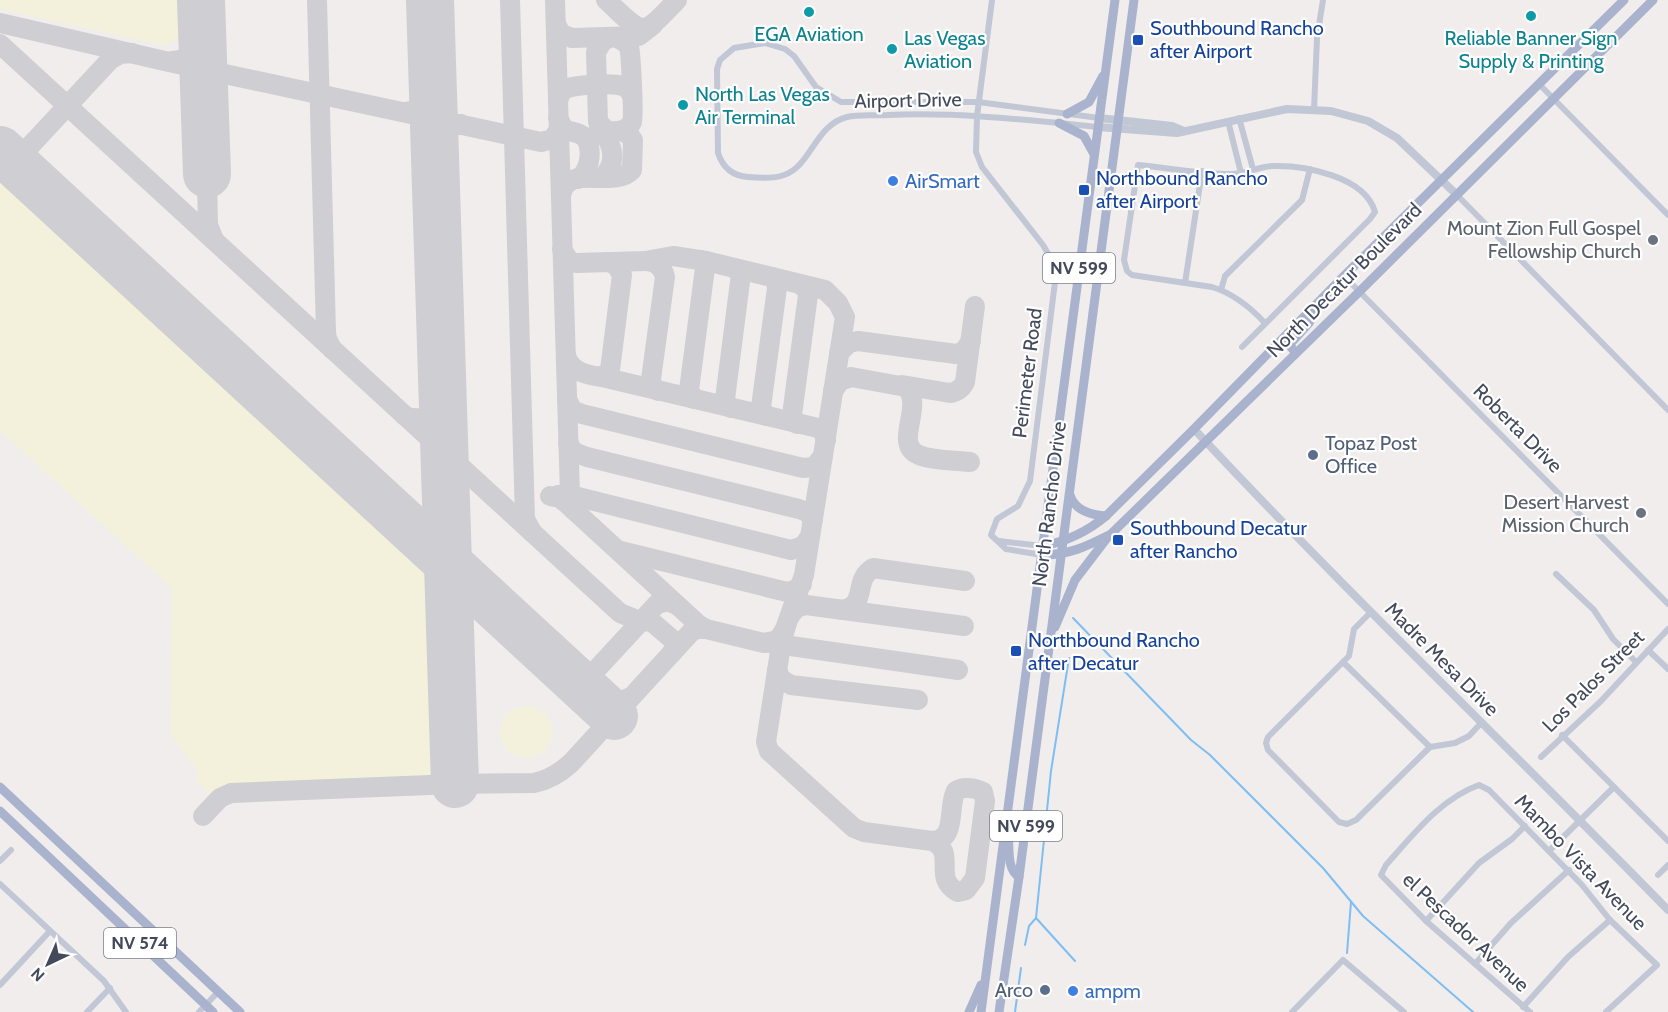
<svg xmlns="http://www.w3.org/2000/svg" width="1668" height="1012" font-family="Cabin,sans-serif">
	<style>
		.sand { fill: #f3f1db }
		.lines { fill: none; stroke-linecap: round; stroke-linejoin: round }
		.stream { stroke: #7ebef3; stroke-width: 2 }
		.taxiway { stroke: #cfced2; stroke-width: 20 }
		.runway { stroke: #cfced2; stroke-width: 48 }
		.minor { stroke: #c1c7d5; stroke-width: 6 }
		.tertiary { stroke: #c1c7d5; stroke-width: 8 }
		.primary { stroke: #a9b3ce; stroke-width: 9 }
		.culture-dot { fill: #0f9aa8; stroke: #fff; stroke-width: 2 }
		.transit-dot { fill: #1a4fb4; stroke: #fff; stroke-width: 2 }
		.shop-dot { fill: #3f7fe0; stroke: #fff; stroke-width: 2 }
		.worship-dot { fill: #6b7280; stroke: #fff; stroke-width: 2 }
		.service-dot { fill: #5c6f8a; stroke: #fff; stroke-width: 2 }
		.labels { text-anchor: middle; stroke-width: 4.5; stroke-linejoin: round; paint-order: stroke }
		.shield { fill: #fff; stroke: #7b808c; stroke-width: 1.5 }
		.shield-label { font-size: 18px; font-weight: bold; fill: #434a5b }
		.transit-label { font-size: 20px; fill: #164399; stroke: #fff; text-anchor: start }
		.culture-label { font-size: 20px; fill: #0d838f; stroke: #fff }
		.street-label { font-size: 20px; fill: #434a5b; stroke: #fff }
		.shop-label { font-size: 20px; fill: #366cbe; stroke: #fff; text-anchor: start }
		.worship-label { font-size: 20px; fill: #5b616d; stroke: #fff; text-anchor: end }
		.service-label { font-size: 20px; fill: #4e5e75; stroke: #fff; text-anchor: start }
	</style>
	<rect width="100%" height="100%" fill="#f0edec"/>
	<g class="sand">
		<path d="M0,0H183C184,18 186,41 163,45L0,9Z"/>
		<path d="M0,170L436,569L442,765L434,778L429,780L234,786L212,799L195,778L199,773L170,734L172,588L0,431Z"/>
		<circle cx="526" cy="732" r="26"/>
	</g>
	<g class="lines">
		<g class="stream">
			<path d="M1073,618L1191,740L1210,755L1323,868L1363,916L1473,1012"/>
			<path d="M1069,658L1051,771L1036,918L1075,961"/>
			<path d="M1025,945L1029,926L1036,918"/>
			<path d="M1347,953L1351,902"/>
			<path d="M1015,1012L1021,968"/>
		</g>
		<g class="taxiway">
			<path d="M317,0L326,332L327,339L332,349"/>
			<path d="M510,0L525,519L532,532"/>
			<path d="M555,0L570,495L574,510"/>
			<path d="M606,0C644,35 640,39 677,0"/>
			<path d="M0,23L169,62L541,142L553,139L559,129"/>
			<path d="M556,24L561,34L572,38L639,36L653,25"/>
			<path d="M611,37L603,41L596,52L598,122L607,131C616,132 627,132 632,122C634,117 631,53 629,47C625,41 620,39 614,37"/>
			<path d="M0,44L620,613L637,620L652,622L673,640L675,646L672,653"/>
			<path d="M172,61C189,60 195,53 202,38"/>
			<path d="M558,102C559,97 560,93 564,90C571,84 614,83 622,86C628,88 630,91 632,96"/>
			<path d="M404,112C421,111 430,103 433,86"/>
			<path d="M558,118L564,129C570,132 578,132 583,136C594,144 591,173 577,179"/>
			<path d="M0,148C10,154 20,152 30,146"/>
			<path d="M435,148L446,129L461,124"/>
			<path d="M600,178C618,168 615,140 598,131L604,129"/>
			<path d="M31,179C25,168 23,158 30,146L110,60L120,54L132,53"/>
			<path d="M207,181L208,225L214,240"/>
			<path d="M561,196C566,162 613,190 632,170L633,140L630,136L623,131"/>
			<path d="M645,261C656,261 663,267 665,277L651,379L652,385L658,391"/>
			<path d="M839,353L849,343L858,341L956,354L964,351L971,341"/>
			<path d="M566,356C571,372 587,375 602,377L610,370L622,275L616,265L608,262"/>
			<path d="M602,377L818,428L823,432L826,440"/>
			<path d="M902,385L950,393C957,392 962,388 965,382L975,306"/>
			<path d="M833,391L840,381L851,377L906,387C925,406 892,444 919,455C933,461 954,460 970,462"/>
			<path d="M567,399L572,410L582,414L803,468L814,467L823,456"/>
			<path d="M694,399L689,390L705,268L704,263L700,260"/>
			<path d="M731,408L727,405L725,399L741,274L734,268"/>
			<path d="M405,416C423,423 436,414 443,396"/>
			<path d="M766,416L761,407L777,288L776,281L772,277"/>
			<path d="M797,424L792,415L808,295L806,289L800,284"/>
			<path d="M568,443L574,452L587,457L799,509L807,512L813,519"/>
			<path d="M558,495L578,497L791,550L803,546L810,537"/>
			<path d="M550,496L560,498L566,503L699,625L706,629L764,643L778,640L785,629L804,575L845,317L838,303L825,290L706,261L673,256L645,261L577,263L569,261L562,249"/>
			<path d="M621,551L787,592L795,590L802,584"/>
			<path d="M842,610C869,605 852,581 873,568L965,581"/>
			<path d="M790,616L796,608L806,605L964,626"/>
			<path d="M785,629L781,645L766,742L769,751L854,828L864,832L932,841C958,852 931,878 958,892L966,890L975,878L985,801L983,792C976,788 963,786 956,791C947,806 958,840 932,841"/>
			<path d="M770,643L958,670"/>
			<path d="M560,665L577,675L594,672L657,604L668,601L677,605"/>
			<path d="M777,670L781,679L791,685L918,700"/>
			<path d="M595,698L615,703L631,697"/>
			<path d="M203,816L220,798L231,793L455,784L534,783C548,780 560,773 571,763L692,631L698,629H706"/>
		</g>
		<g class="runway">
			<path d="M201,0L207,174"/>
			<path d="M430,0L455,784"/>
			<path d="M0,150L614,716"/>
		</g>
		<g class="minor">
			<path d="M992,0L977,116L976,152L982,167L1043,245L1054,264L1055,282L1030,481L1018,506L997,519L991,535L1006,549L1042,555"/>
			<path d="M1539,84L1668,215"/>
			<path d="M1314,110L1317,38L1323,0"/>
			<path d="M1239,118L1253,169"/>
			<path d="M1228,121L1241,173"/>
			<path d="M1098,127C1028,120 958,112 888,115C875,116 859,114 847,117C815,125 811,166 784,175C774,179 759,178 748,177C733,176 723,168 718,153L717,69L720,60L734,48L765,43L785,49L794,56L816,87L841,102H978L1099,118"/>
			<path d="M1456,194L1668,410"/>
			<path d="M1344,276L1668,604"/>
			<path d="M1185,283L1202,171"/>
			<path d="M1221,290L1225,276L1302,200L1310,169"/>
			<path d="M1242,347L1370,219L1375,212C1365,176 1303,165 1272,166C1258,167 1244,174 1231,174C1201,174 1168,168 1138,165L1124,260L1127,271L1132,275L1212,287C1232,293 1251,308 1265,323"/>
			<path d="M999,541L1043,546"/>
			<path d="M1556,574L1594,610L1613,639L1636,662"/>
			<path d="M1371,612L1354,629L1349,656L1268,737L1266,743L1268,750L1339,822L1347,824L1356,820L1430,747L1455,743L1469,736L1482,722"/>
			<path d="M1648,650L1668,669"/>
			<path d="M1343,662L1430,747"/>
			<path d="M1562,735L1668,841"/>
			<path d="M1541,757L1601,701L1668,629"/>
			<path d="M1549,851L1614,787"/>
			<path d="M0,861L11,850"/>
			<path d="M1658,875L1668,865"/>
			<path d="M0,884L104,981L126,1012"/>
			<path d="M1426,921L1479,863L1512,839L1525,826"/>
			<path d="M1475,964L1511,923L1569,870"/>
			<path d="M0,985L50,931"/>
			<path d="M1523,1007L1568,957L1610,920"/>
			<path d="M87,1012L110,988"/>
			<path d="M199,1012L218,992"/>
			<path d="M1292,1012L1343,960L1404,1012"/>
			<path d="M1530,1012L1426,921L1381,875L1386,865C1413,835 1440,799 1479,785L1489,790L1582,885L1610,920L1657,965L1606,1012"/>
		</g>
		<g class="tertiary">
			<path d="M1099,118L1172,126L1184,131"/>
			<path d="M1098,127L1177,133L1287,109L1331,111L1368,121L1397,138L1456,194"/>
			<path d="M1194,429C1348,594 1511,749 1668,910"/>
		</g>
		<g class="primary">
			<path d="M1067,114L1089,102L1103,76"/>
			<path d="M1059,123L1084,136L1094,154"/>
			<path d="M1296,353L1291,347V343L1309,323L1317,309"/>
			<path d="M1070,495C1075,511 1091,515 1106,516"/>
			<path d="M1043,546C1068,541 1087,532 1106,516L1194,429L1344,276L1624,0"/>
			<path d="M1042,555C1070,555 1087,546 1111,534L1360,291L1653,0"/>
			<path d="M1055,627L1075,580L1107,538"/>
			<path d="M0,787L240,1012"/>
			<path d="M0,811L213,1012"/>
			<path d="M1008,833C1010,847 1006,869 1019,877"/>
			<path d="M969,1012L981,985"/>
			<path d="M981,1012L1115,0"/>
			<path d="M999,1012L1019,877L1134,0"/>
		</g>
	</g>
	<g class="culture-dot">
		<circle cx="809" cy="12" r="6"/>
		<circle cx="1531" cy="16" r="6"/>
		<circle cx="892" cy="49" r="6"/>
		<circle cx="683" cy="105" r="6"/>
	</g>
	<g class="transit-dot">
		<rect x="1132" y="34" width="12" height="12" rx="3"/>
		<rect x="1078" y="184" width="12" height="12" rx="3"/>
		<rect x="1112" y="534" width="12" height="12" rx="3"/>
		<rect x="1010" y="645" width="12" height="12" rx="3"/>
	</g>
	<g class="shop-dot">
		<circle cx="893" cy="181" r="6"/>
		<circle cx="1073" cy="991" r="6"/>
	</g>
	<g class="worship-dot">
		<circle cx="1653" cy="240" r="6"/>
		<circle cx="1641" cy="513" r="6"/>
	</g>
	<g class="service-dot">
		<circle cx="1313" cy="455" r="6"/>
		<circle cx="1045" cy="990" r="6"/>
	</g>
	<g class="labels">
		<g class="shield">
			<rect x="1043" y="253" width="72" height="30" rx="4.5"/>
			<rect x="990" y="811" width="72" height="30" rx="4.5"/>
			<rect x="104" y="928" width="72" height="30" rx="4.5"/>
		</g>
		<g class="shield-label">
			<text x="1079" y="274">NV 599</text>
			<text x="1026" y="832">NV 599</text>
			<text x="140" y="949">NV 574</text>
		</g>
		<g class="transit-label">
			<text x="1150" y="35">Southbound Rancho<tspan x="1150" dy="23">after Airport</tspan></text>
			<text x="1096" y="185">Northbound Rancho<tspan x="1096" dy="23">after Airport</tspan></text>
			<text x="1130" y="535">Southbound Decatur<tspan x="1130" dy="23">after Rancho</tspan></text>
			<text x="1028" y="647">Northbound Rancho<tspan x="1028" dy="23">after Decatur</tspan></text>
		</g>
		<g class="culture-label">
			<text x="809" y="41">EGA Aviation</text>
			<text x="904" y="45" text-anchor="start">Las Vegas<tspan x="904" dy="23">Aviation</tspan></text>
			<text x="1531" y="45">Reliable Banner Sign<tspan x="1531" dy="23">Supply &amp; Printing</tspan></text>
			<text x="695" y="101" text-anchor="start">North Las Vegas<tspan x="695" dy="23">Air Terminal</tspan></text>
		</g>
		<g class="street-label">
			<text transform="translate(908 100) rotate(-1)" y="7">Airport Drive</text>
			<text transform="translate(1344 280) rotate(-45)" y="7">North Decatur Boulevard</text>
			<text transform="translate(1027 373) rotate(-83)" y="7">Perimeter Road</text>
			<text transform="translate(1518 428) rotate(45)" y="7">Roberta Drive</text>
			<text transform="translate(1049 504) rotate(-83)" y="7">North Rancho Drive</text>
			<text transform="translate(1442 659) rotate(45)" y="7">Madre Mesa Drive</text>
			<text transform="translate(1593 681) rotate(-45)" y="7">Los Palos Street</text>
			<text transform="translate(1581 862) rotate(46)" y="7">Mambo Vista Avenue</text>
			<text transform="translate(1466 932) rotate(43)" y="7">el Pescador Avenue</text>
		</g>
		<g class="shop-label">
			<text x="905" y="188">AirSmart</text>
			<text x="1085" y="998">ampm</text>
		</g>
		<g class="worship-label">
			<text x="1641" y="235">Mount Zion Full Gospel<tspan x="1641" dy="23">Fellowship Church</tspan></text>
			<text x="1629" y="509">Desert Harvest<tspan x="1629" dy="23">Mission Church</tspan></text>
		</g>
		<g class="service-label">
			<text x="1325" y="450">Topaz Post<tspan x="1325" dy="23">Office</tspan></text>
			<text x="1033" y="997" text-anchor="end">Arco</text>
		</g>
	</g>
	<g transform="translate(48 964) rotate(224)" stroke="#ffffff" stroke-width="4.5" paint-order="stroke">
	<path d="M0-4.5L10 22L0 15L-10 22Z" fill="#434a5b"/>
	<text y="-9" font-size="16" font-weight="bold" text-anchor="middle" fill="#434a5b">N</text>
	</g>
</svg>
